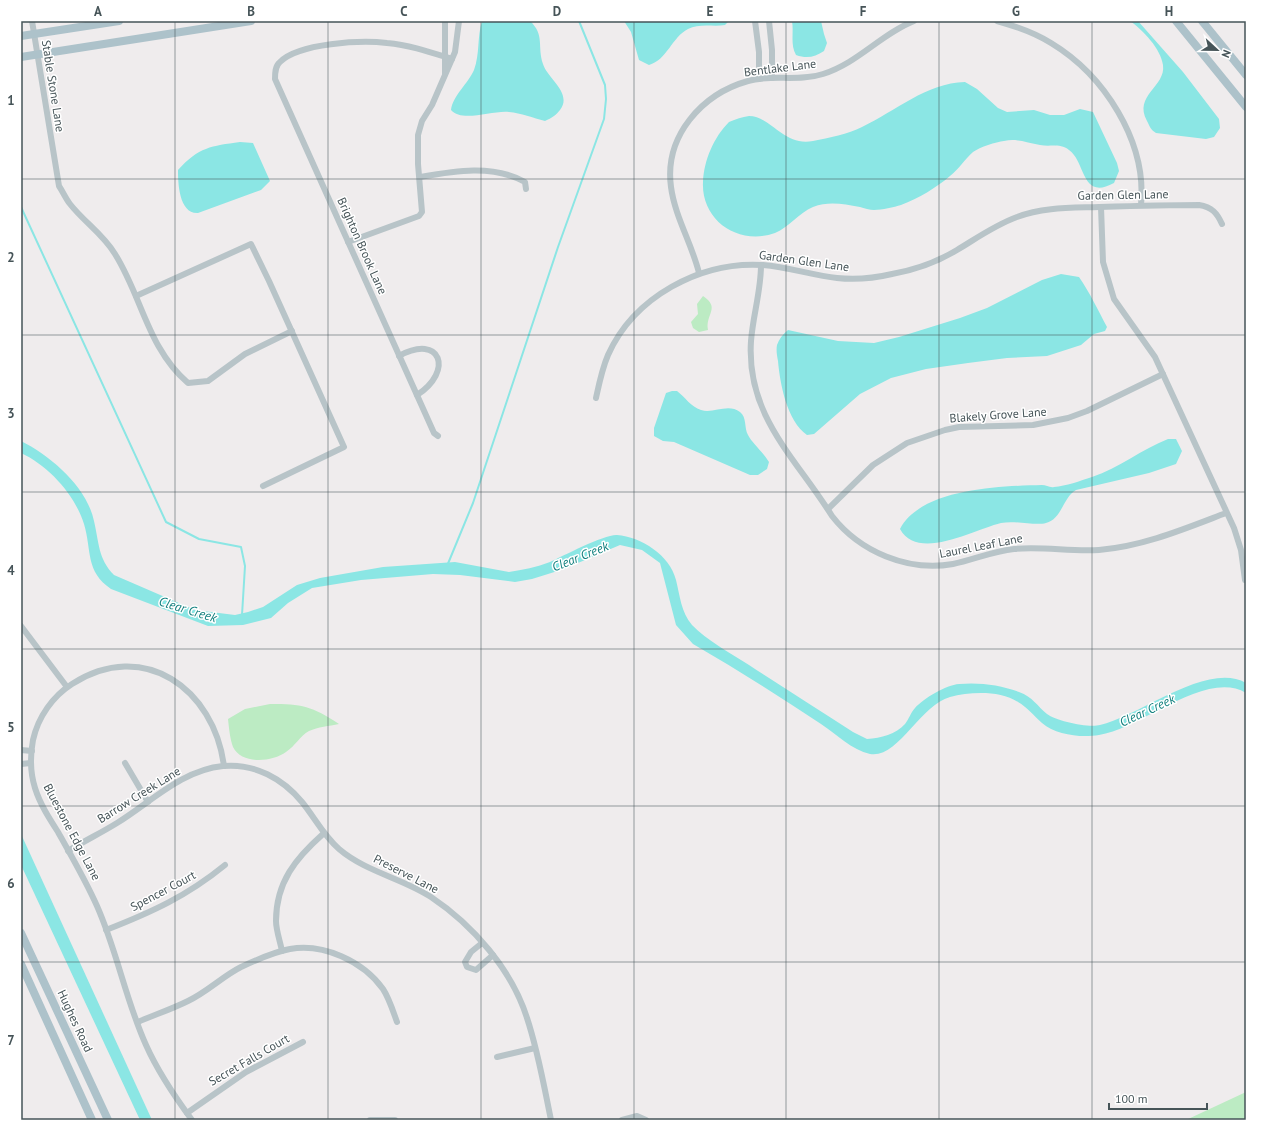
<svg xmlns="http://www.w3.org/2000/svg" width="1267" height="1141" font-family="'PT Sans',sans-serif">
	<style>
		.green { fill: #bcebc3 }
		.water { fill: #8be6e4 }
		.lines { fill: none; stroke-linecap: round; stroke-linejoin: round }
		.stream { stroke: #8be6e4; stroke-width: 2 }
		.minor { stroke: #b8c4c8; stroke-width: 6 }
		.major { stroke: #adc2ca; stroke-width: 8 }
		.grid { fill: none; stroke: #465458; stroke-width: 1; stroke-opacity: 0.55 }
		.labels { text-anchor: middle; stroke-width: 3; stroke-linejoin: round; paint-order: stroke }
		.street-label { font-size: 12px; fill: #465458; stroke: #fff }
		.water-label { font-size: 13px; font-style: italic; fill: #13817f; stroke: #fff }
		.neatline { fill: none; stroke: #465458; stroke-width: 1.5 }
		.grid-label { font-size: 13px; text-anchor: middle; font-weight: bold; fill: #465458 }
	</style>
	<rect width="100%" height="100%" fill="#efeced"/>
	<g class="green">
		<path d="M703,296C721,308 705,314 708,330L699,332L693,328L691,322L698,314L697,304Z"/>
		<path d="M270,704C302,704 312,706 339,724C329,726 318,727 309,731C300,736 295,746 286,752C272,762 242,765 233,747C230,739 229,728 228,719L245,709Z"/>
		<path d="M1246,1092V1120H1186Z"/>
	</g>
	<g class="water">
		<path d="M482,21H530C545,35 537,46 543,64C547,78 573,93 560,110C556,115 552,118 545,121C533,118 521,113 509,112C493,110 462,123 451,110C453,95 468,84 474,70C480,54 477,37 482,21Z"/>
		<path d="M624,21H729L725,25C713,27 699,23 688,29C672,37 667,60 649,65L639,60L631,32Z"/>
		<path d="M792,21H821L824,34L827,43L824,51C815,57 807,59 796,55C790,45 794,32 792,21Z"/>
		<path d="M1130,21H1138L1183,72L1219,119L1220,128L1214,137L1206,139L1156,133C1151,130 1150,127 1147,121C1133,95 1166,87 1163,65C1161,49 1143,30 1130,21Z"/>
		<path d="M965,82L977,89L998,108L1007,112L1034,110L1050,115H1064L1080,109L1093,112L1117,163L1119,171L1114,183C1081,201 1086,162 1069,150C1060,143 1050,147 1040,145C1028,143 1017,138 1004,141C996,142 980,147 973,152C965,159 959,169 950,176C936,188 919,198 901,205C894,207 882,210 874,210C870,210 864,208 860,207C843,204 829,201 813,207C799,213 789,227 775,233C738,246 701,220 703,182C704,160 714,137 729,122C736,119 742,117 749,116C771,116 784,147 813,141C829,138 848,134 862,127C896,111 926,83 965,82Z"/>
		<path d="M240,142L253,143L270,181L261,190L198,213C179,214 178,183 178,170C199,147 211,146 240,142Z"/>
		<path d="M1061,274L1079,277C1090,293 1098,310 1107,327L1105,331L1094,334L1081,345L1047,356L1007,358L968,363L926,369L891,378L860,394L814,434L807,435C787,421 780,384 778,361C777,356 776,350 777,345C779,339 783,334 788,330L838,341L874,343L899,337L960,318L987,308L1042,280Z"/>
		<path d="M672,391H677C685,397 691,407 701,410C713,414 728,403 740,412C747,417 744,428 748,435C752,443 763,452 769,462L767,469L758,475H750L674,442L663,441L654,436V428L666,393Z"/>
		<path d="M1168,439H1176L1182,451L1176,464L1149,473L1076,490C1063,497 1062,519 1046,523C1035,526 1015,520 1001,523C975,529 918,562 900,529C921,488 1002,486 1042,485C1046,485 1050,488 1054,487C1066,486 1080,481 1092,477C1119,468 1142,449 1168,439Z"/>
		<path d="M21,441C51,456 87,487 94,521C99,542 98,559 114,575L195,610L235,615L248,612L263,607L297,585L320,578L383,567L455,562L509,572C522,570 537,567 550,562C563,556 605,534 617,535C641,537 670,555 676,580C680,596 681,612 692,625C706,640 732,654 749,665C784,688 819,710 853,732L867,739C881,738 896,734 905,724C909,719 911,712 915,708C924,698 946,685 959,684C979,682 1001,685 1019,692C1033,697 1037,706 1047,714C1056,721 1088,728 1100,725C1140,716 1207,661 1246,683V693C1206,669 1141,729 1099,735C1081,738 1056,735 1042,723C1034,716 1027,707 1018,702C999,690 970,692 950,697C920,705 898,759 870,754C852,750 836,734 821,724C779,696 736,669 693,644L676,625L660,563L642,550L620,545L564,569L532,579L515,582L460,575L433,574L361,580L312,588L288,603L271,618L243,625L208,626L111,589C85,571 92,551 84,524C75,495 49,466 21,453Z"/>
		<path d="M21,834L152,1120H140L21,865Z"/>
	</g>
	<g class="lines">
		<g class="stream">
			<path d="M21,207L166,522L199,539L241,547L245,566L242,615"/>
			<path d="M447,566L473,503L558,247L604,119L606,99L605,85L579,21"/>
		</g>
		<g class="minor">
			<path d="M32,21L59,186C63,192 66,199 70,204C84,222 103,234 115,254C142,297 148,349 188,383L208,381L245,354L292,331"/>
			<path d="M445,21V74"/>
			<path d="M755,21L759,52V79"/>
			<path d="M769,21L772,50V78"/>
			<path d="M997,21C1015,26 1035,33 1051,43C1104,75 1147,141 1141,205"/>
			<path d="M420,177C454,171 493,164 525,182L526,189"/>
			<path d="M1101,207L1103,262L1114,299L1155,357L1234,528L1241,550L1245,580"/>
			<path d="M348,242L419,216L422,212L418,164V135L422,121L432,105L455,52L459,21"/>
			<path d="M761,265C761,291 753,315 751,341C746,416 796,458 832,516C860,552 908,572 953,564C973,560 993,551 1014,549C1042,546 1071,552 1099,550C1144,546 1184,529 1226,513"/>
			<path d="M699,273C692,244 675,217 671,187C664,136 702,94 748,81C772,74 798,82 823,74C858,63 881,34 914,21"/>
			<path d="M136,296L251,244L269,281L344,447L263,486"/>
			<path d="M399,356C441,333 454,371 417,395"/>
			<path d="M596,398C599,384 602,369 608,355C634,297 700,261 763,265C788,267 812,275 837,278C855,280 875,278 892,274C915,270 937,262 957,250C977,238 995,225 1017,217C1043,207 1071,208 1099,207C1132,206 1166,205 1199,205C1212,207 1217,213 1222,224"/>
			<path d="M438,436L434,433L275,79C275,73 275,66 280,62C299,43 361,40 387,43C410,45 430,52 452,59"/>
			<path d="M828,509L873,465L907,443L945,430L959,427L1033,425L1068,418L1087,411L1163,374"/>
			<path d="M21,626L67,687"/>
			<path d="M21,750L32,751"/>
			<path d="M125,763L148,802"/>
			<path d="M21,764L31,763"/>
			<path d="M68,851C84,841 101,833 117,823C151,802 182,770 223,766C255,763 283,779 302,802C315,818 323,835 339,849C366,872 402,878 431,897C473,925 512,970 527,1018C538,1051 544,1086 551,1120"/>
			<path d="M106,930C152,912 187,896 225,865"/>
			<path d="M482,943L471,952L465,962L467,967L476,970L493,955"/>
			<path d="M282,951C280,941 276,930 276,921C276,882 296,858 323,834"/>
			<path d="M138,1022C154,1015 172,1009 188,1001C207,992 223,976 241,967C256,960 273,952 290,949C323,943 363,961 383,989C389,998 393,1011 397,1022"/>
			<path d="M497,1057L535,1048"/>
			<path d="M187,1113L246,1072L303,1042"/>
			<path d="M192,1120C175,1097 158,1072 146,1045C126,1001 117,951 97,906C86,881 72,857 58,832C49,818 40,804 35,788C30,772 30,756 33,740C38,717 53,696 72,684C144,638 214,689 224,766"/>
			<path d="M370,1120H395"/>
			<path d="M622,1120L637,1116L646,1120"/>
		</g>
		<g class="major">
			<path d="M1176,21L1246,107"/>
			<path d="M1202,21L1246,75"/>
			<path d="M21,36L119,21"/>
			<path d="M21,57L251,21"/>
			<path d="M21,933L108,1120"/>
			<path d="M21,964L92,1120"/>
		</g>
	</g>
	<path class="grid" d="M175,21V1120M328,21V1120M481,21V1120M634,21V1120M786,21V1120M939,21V1120M1092,21V1120M21,179H1246M21,335H1246M21,492H1246M21,649H1246M21,806H1246M21,962H1246"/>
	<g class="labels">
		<g class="street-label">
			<text transform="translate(780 68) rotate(-7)" y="4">Bentlake Lane</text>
			<text transform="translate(53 86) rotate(81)" y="4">Stable Stone Lane</text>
			<text transform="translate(1123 195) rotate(-1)" y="4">Garden Glen Lane</text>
			<text transform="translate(362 246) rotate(66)" y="4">Brighton Brook Lane</text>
			<text transform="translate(804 261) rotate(8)" y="4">Garden Glen Lane</text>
			<text transform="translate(998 415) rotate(-4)" y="4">Blakely Grove Lane</text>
			<text transform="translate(981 546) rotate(-11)" y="4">Laurel Leaf Lane</text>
			<text transform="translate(139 795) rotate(-32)" y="4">Barrow Creek Lane</text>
			<text transform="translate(72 832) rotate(62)" y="4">Bluestone Edge Lane</text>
			<text transform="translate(406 874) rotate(27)" y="4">Preserve Lane</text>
			<text transform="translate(163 891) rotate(-28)" y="4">Spencer Court</text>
			<text transform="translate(75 1021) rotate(65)" y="4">Hughes Road</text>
			<text transform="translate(249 1060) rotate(-30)" y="4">Secret Falls Court</text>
		</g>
		<g class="water-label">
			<text transform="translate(580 556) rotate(-22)" y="5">Clear Creek</text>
			<text transform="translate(188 609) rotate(17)" y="5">Clear Creek</text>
			<text transform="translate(1147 710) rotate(-25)" y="5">Clear Creek</text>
		</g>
	</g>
	<rect width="1267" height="1141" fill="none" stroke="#ffffff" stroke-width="44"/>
	<g transform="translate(1217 50) rotate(112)" stroke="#ffffff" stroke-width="3" paint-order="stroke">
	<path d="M0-3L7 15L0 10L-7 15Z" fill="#465458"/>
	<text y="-6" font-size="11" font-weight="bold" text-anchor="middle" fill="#465458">N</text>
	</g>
	<path d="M1109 1103v6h98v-6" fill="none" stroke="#465458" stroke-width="2"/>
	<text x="1115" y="1103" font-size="12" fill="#465458" stroke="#ffffff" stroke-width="3" paint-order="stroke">100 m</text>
	<rect x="22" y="22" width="1223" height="1097" class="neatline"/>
	<g class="grid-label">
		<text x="98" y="16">A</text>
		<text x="251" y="16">B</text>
		<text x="404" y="16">C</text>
		<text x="557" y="16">D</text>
		<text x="710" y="16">E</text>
		<text x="863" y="16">F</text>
		<text x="1016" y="16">G</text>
		<text x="1169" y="16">H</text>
		<text x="11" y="105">1</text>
		<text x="11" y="262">2</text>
		<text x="11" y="418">3</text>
		<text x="11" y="575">4</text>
		<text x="11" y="732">5</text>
		<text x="11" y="888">6</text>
		<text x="11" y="1045">7</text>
	</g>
</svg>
